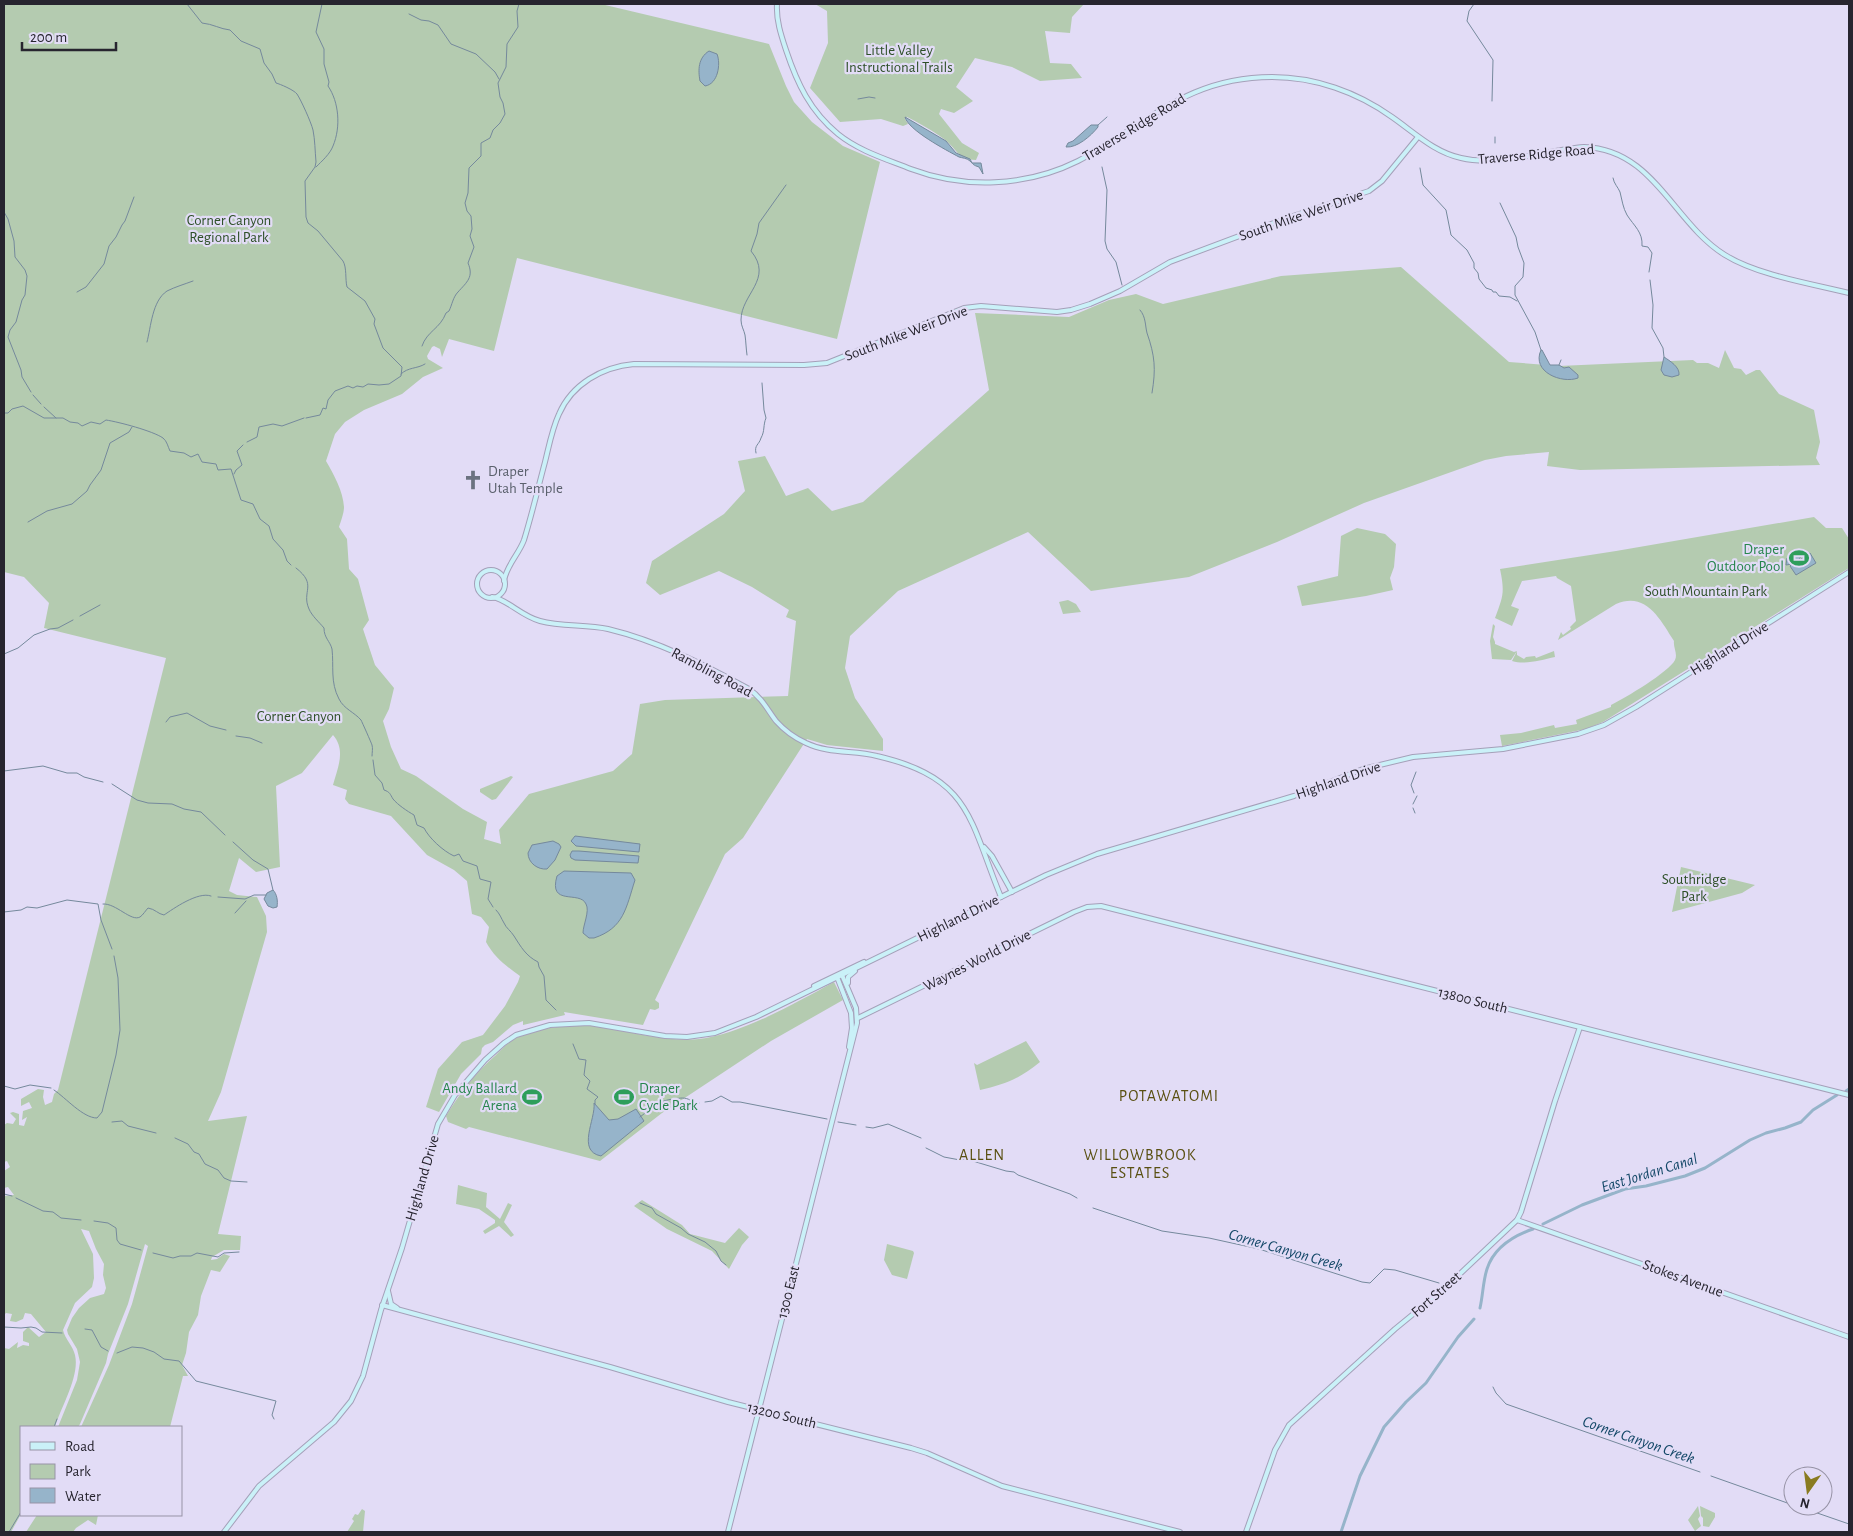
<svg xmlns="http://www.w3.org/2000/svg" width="1853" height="1536" font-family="'Alegreya Sans',sans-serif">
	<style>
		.green { fill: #b4cbb0 }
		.water { fill: #96b4ca; stroke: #75899c }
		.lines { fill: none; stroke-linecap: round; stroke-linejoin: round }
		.stream { stroke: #75899c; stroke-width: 1 }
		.canal { stroke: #96b4ca; stroke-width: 3 }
		.secondary-casing { stroke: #a5a0b9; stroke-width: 6 }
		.secondary { stroke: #caf1f8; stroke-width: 4 }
		.labels { text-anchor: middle; stroke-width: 4.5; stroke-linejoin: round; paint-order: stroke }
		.park-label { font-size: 15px; fill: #2e5028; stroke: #e2dcf6 }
		.street-label { font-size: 15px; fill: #27252f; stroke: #e2dcf6 }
		.worship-label { font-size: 15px; fill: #5b616d; stroke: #e2dcf6; text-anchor: start }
		.leisure-label { font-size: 15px; fill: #27864d; stroke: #e2dcf6; text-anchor: end }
		.neighbourhood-label { font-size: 16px; letter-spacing: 1px; fill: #5a5012; stroke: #e2dcf6 }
		.water-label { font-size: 16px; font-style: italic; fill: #144868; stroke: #e2dcf6 }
	</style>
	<rect width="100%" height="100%" fill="#e2dcf6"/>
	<g class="green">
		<path d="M4,4H601L769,44L786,86L794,102L812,122L843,146L880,162L837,339L517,258L494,351L449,339L442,357L440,349L434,346L432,347L427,356L428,359L443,368L423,377L402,394L364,410L345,422L335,434L326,461C334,475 343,491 344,507C344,513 341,521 339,527L347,539L349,569L358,579L369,620L363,629L375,665L394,688L389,709L383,721L391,747L401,769L416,776L463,809L487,822L484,839L501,844L499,830L529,794L613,771L632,754L640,704L665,700L788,696L796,621L786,617L789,610L752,587L719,571L660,595L646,583L652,561L724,514L745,491L738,461L765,456L786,496L808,488L832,511L863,502L989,390L975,313L1069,317L1109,300L1136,294L1163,304L1281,276L1401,267L1509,362L1559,366L1693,360L1697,363H1708L1719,368L1725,350L1734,368L1741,369L1746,375L1756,370H1760L1779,394L1814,410L1820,442L1816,458L1820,465L1580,470L1547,466L1549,452L1506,456L1485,460L1364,503L1277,542L1189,577L1091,591L1028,532L898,591L850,636L845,668L855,698L883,739V751L827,745L807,739L743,838L725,854L655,1000L659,1003V1008L655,1010L650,1009L643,1025L564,1012L565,1015L523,1025V1021L513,1025L493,1042L485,1045L482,1048L481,1054L461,1074L439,1112L426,1107L438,1069L462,1042L483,1035L505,1006L518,982L520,976C506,966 494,957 486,942L489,927L481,917L472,914L467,881L454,870L427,855L391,816L349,804L345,799L347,790L333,785C338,767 346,750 333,735L302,773L276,786L280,867L256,872L239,858L229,891L237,895L257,897L266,916L267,932L221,1092L208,1121L247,1116L218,1234L241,1236L240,1250H224L212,1257L211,1260L217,1259L224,1254L230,1256L220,1272L211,1270L201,1296L198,1315L189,1332L186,1353L182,1365L188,1376H183L170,1427H81L109,1365L132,1304L148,1246L145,1244L128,1304L108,1354L106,1363L80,1424L78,1427H58L77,1380L80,1362L77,1349L68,1334L67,1330L72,1318L79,1308L90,1298L104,1294L106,1288L103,1275L104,1264L96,1249L89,1231L81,1229L93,1254L94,1278L92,1287L75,1303L63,1330C65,1339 73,1346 75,1355C80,1376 61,1407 55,1427H21V1514L11,1532H4V1348L9,1349L18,1342L17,1348L23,1345L29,1346V1343L23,1341V1332L28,1327L39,1337L46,1332L31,1314L25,1313L23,1319L16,1322L10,1321L12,1314L6,1313L4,1315V1196L14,1195L8,1187L4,1188V1171L10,1167L7,1161L4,1162V1125L7,1123L13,1124L16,1119L10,1113L13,1112L19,1114V1125L24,1126L27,1117L22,1120L23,1111L32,1108L29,1102L21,1106V1099L38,1089L44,1090L43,1097L45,1105L52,1102L54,1094L58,1090L166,658L44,628L49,603L24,577L4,572Z"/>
		<path d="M815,4H1084L1072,17L1070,33L1045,31L1050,63L1071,64L1082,78L1040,81L1012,67L975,58L956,87L973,101L954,113L941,109L939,114L962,143L979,153L976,160C958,160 956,148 944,139C933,131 919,123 907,117L905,119L908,124L903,126L881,119L840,122L810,88L828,43L827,11Z"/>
		<path d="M1814,517L1826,528H1842L1849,539V568L1603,722L1586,729L1502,746L1500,735L1521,733L1554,725L1555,728L1577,724L1576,720L1611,707V705C1625,698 1669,672 1675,660C1678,654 1673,647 1674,641C1660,619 1646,591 1616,604L1558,640L1561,632L1563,635L1571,629L1570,627L1576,621L1571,586L1557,578L1556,576L1522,581L1511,606L1519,609L1512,626L1495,618C1503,596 1505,593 1500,569L1616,551Z"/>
		<path d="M1357,528L1385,534L1396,544L1394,567L1390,578L1393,590L1366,596L1302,606L1297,586L1338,576L1341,536Z"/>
		<path d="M1068,600L1076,604L1081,612L1063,614L1059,602Z"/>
		<path d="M1493,624L1495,626L1493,637L1495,642V644L1514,652L1517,651L1511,660L1492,659L1490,641Z"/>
		<path d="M1517,651V655L1524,659L1526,657L1535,656L1536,658L1554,651L1555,657C1541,660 1526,665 1512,661Z"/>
		<path d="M511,776L513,777L496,799L492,800L480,792V789Z"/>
		<path d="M1681,867L1755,885L1742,893L1672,912Z"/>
		<path d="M834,982L843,1000L771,1041L662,1113L600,1161L469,1127L466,1129L448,1122L446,1116C460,1093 475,1073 496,1055C502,1049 508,1042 516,1038C536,1027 579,1023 601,1027C633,1032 666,1042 699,1039C740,1035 797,1002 834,982Z"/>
		<path d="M1026,1041L1040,1062C1021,1078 1004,1085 980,1090L974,1063L977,1065Z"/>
		<path d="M458,1185L487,1193L486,1207L500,1219L508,1203L512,1205L504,1222L514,1235L511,1237L499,1226L485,1234L483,1231L495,1223V1220L479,1209L456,1204Z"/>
		<path d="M642,1200L682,1225L690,1234L725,1243L739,1228L749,1237L742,1245L729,1269L712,1251L667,1229L634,1206Z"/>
		<path d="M887,1244L913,1251L914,1253L907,1279L892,1275L884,1260Z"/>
		<path d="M1698,1506L1700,1516L1698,1519L1701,1526L1695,1531L1688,1520Z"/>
		<path d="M1700,1506L1715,1513V1517L1709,1527L1703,1526V1518L1701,1516Z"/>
		<path d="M362,1509L365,1511L363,1532H347L354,1521L352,1519L355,1514L358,1515Z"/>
		<path d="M37,1515H98L96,1525L88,1520L76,1528L73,1532H26Z"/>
	</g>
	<g class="water">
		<path d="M709,51L717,54C721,64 718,84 705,86L700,81C698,70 698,58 709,51Z"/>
		<path d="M905,117L946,141L956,153L970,159L972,163H981L983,174L979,167C973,165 974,165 970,161C967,158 962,158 959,157C946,150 908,130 905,117Z"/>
		<path d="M1091,125H1098V127C1091,136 1077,148 1066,147L1068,143L1073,141Z"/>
		<path d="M1541,350H1542L1550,365H1559L1564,368L1569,367L1578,375V378C1562,384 1531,372 1541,350Z"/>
		<path d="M1664,357C1670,361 1680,367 1679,375L1672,377L1664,375L1661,370Z"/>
		<path d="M1810,553L1816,563L1796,575L1790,566L1792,564L1786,565L1787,558L1794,554L1801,556L1798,561Z"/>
		<path d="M575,836L640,844L639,852L576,846L571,841Z"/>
		<path d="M553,841L559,844L561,847L555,860L547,869C538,870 528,863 528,853L532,845Z"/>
		<path d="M572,851H579L639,856L638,863L575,860L571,858L570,855Z"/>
		<path d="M564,871L631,873L635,880C626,908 624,928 594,938H589L583,933C583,925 590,911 586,904C580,890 548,907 557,876Z"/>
		<path d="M273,890C277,894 278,901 277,907L273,908L268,906L264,899L267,893Z"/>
		<path d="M594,1103L609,1120L618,1119L636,1109L644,1121L601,1156C576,1151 596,1119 594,1103Z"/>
	</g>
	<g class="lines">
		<g class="stream">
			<path d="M187,4L202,23C213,24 220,29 230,30L241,41L260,49L264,63L272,74L276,83C280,84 294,90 297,94C301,100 311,122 313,130C315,140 315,151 316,162L315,167L305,181L306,217L308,223L318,231L343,261C347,268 345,279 347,287L365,301L375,319L374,324L383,348L402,367L401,376L389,384L379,385L368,384L363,387L357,386L353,388L348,386L335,391L328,400L326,409L323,408L320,415L306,418"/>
			<path d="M1474,4L1469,11L1467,21L1493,60L1492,101"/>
			<path d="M409,14L421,20L429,21L438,25L451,44L476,54L495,72L499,79"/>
			<path d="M858,99L869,97L875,98"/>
			<path d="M1098,125L1107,117"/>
			<path d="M1495,137V143"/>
			<path d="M316,167C322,161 330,154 333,146C341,127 339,102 328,86L329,82L324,64V49L316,32L322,4"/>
			<path d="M1102,167L1107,190L1105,241L1107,249L1116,262L1122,285"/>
			<path d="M1420,168L1423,185L1446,210L1451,235L1467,250L1474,263V268L1478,273L1479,279L1486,288L1492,290L1493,292H1496L1499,296L1510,297L1517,301"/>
			<path d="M1613,178C1614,184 1618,187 1620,192C1622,200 1623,208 1627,215C1634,226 1643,232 1642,246L1648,247L1652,253L1649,272"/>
			<path d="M1500,203L1516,237L1518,247L1524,263L1523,277L1515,286V295L1535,332L1541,350"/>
			<path d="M4,212L8,219L14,241L15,257L25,270L27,276L25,295L22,300L16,322L10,330L8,337L21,370L22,377L31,392"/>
			<path d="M1650,280L1653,305L1652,328L1663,348L1664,357"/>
			<path d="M77,292L86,287L104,264L109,246L116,237L122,225L125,221L134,197"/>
			<path d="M1140,310C1146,317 1145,325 1147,333C1155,356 1156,369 1152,393"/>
			<path d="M147,342C151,327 152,301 167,291C175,287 185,284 193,281"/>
			<path d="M422,346C427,331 440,329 446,313L449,311C452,305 453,297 458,292C467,282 474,277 468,263L474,247L470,236L472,229L471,216L467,211L465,203L468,193L469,168L481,156V143L490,138L493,130L500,123L505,114L503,103L500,97L498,83L506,67L507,44L518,27L517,11L519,4"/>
			<path d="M747,355C746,348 746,342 745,335C744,330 741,326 741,320C741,294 774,279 751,251L757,234L759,223L786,185"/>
			<path d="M1559,365L1561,360"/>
			<path d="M401,374C408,367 417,369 425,364"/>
			<path d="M33,395L41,404"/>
			<path d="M44,407L56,418"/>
			<path d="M4,413H8L12,409L23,406L44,418H63L70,422L78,423L82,426L91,422L100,424L106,420C119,422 153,431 163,438C167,441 168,447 170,451L184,453L191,457L198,454L202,462L216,464L218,470L231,469L241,500L253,504L260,519L269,526L273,539L283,550L287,561L291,565"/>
			<path d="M247,442L257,437L259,427L273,424L282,426L304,418"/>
			<path d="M756,453C754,445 759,445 761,438C765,431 763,425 766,418L764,410L762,383"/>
			<path d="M234,474L236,470L242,465L237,451L243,445"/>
			<path d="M28,522L47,511L72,504L87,491L90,485L101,470L110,443L129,432L132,427"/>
			<path d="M296,568C318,585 301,591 309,609C312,616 319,622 324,628C324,638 330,641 332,649C334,666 330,682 339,699C344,709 354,712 361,720C362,722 371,742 372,745C373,748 372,753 372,756"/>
			<path d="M80,616L100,605"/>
			<path d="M4,654L18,648L34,635L50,629L58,628L73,620"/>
			<path d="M166,722L170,717L187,713L210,726L226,730"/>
			<path d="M236,736L250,738L262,743"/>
			<path d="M373,760L375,775L382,783L384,790C390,792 390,794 393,799C398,805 407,811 414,815L417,825L424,828C429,838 443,851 454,856L459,854L463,861L477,866L480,879L491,882L488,899L493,907"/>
			<path d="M4,771L43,766L67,773H77L84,777L103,782"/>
			<path d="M112,784L137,800L148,803L172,804L184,809L201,812L225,835"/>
			<path d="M1414,793L1411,785L1416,772"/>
			<path d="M1413,804L1417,796"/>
			<path d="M1413,808L1415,813"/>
			<path d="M233,842L253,860L268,869L273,890"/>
			<path d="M218,897L245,899L254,895H266"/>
			<path d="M103,904C116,903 131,922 140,917C143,915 146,910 148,908C155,909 158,914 164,915C173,909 198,891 211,896"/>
			<path d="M496,910C500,914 501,918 504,923C506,928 511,931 514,936C521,947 526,956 538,962L539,967L544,976L546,1000L556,1010"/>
			<path d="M4,912L21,910L27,907L37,908L67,900L98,904L101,920L112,949"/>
			<path d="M235,913L246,901"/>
			<path d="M573,1044L579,1059L586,1060L584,1075L590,1081L587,1089L598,1097L595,1100V1104"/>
			<path d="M4,1086L15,1089L30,1085L51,1088"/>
			<path d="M54,1090C66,1098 83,1118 97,1118L102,1112L116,1055L120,1030L118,978L114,956"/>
			<path d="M705,1102L712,1101L721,1096L732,1102H740L827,1119"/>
			<path d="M694,1103H699"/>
			<path d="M640,1117C652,1108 659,1100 674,1099C680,1098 685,1097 690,1100"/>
			<path d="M112,1122L122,1121L128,1126L156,1133"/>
			<path d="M838,1122L856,1125"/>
			<path d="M866,1127L873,1128L888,1124L921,1138"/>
			<path d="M175,1138L188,1144L194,1152L199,1154L205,1164L218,1170L224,1178L231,1181L247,1182"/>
			<path d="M926,1148L944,1157L960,1160L966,1159L1006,1171L1014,1172L1018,1175L1070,1194L1077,1198"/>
			<path d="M4,1194L12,1196"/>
			<path d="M16,1198L43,1211L53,1212L61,1218L81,1220"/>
			<path d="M640,1203L652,1208L656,1214L681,1228L688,1234L705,1242L716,1251L721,1261L726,1265"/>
			<path d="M1093,1208L1162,1231L1209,1238L1259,1249L1362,1282L1370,1283L1384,1269L1395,1270L1439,1283"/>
			<path d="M94,1221L108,1223L116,1228L117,1240L120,1244L141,1250"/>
			<path d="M153,1253L173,1258L180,1256H191L197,1253L218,1257L224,1253L239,1252"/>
			<path d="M4,1327L21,1328L31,1327L36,1328L42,1332L62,1333"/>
			<path d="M85,1329L92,1330L101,1347L108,1351"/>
			<path d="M117,1353L132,1347L143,1348L154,1352L164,1359L179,1361L196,1381L276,1401L272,1415L274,1419"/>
			<path d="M1493,1387L1496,1393L1506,1404L1700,1472"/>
			<path d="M54,1427L57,1419"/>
			<path d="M1711,1476L1793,1505"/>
			<path d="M1797,1506L1849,1524"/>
			<path d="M9,1532L21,1512"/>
		</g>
		<g class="canal">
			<path d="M1846,1091L1849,1089"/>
			<path d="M1543,1224L1582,1205L1625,1189L1646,1186L1685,1176L1705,1168L1750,1140L1766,1133L1785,1128L1801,1122L1813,1110L1837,1095"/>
			<path d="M1480,1308C1483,1295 1483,1281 1487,1269C1494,1247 1513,1236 1533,1229"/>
			<path d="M1341,1532L1360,1476L1384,1427L1406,1402L1426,1383L1458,1337L1474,1319"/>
		</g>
		<defs>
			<g id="secondary">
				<path d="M777,4C776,20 781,35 786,50C797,83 810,111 838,134C859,151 886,159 911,169C964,189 1026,187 1078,161C1147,125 1186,77 1272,77C1315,77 1357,92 1392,117C1415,133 1434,152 1461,158C1499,167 1545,150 1584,147C1654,149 1673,223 1725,255C1757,275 1812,284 1849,293"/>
				<circle cx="491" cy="584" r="14"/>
				<path d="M504,581C506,566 519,554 524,540C532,514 538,488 545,462C549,446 552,429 559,414C572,384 602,367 634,364L804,365L827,363L964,308L981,306L1057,312L1071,310L1090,304L1120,291L1170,262L1290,217L1369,191L1382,181L1418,137"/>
				<path d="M492,597C507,599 521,616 540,621C562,627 586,624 608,629C658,641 705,665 749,689C762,698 767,709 776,721C784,730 795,738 806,743C829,754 854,750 877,756C971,778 969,819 1001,897"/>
				<path d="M984,847L992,856L1012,892"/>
				<path d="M837,977L851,1013L852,1028L849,1047"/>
				<path d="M848,983V977L855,971"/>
				<path d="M814,986L864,962"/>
				<path d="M858,1018L1074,912L1087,907L1101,906L1849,1095"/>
				<path d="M1517,1220L1849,1337"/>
				<path d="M388,1291L391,1304L397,1308"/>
				<path d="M382,1305L610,1367L728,1402L911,1448L927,1453L1002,1486L1180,1532"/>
				<path d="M224,1532L259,1486L334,1422L351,1401L363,1376L381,1310L402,1248L438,1124L455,1095L485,1060L504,1043L516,1035L550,1025L589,1023L665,1036L687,1037L715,1033L756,1017L1046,875L1097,854L1294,796L1363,769L1413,757L1503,749L1578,734L1604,725L1636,707L1849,572"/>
				<path d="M728,1532L857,1023L856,1008L842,975"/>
				<path d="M1246,1532L1275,1450L1289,1425L1395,1329L1445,1288L1517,1220L1521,1212L1555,1101L1580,1027"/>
			</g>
		</defs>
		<use href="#secondary" class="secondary-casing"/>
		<use href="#secondary" class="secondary"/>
	</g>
	<defs>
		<symbol id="church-bare" viewBox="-9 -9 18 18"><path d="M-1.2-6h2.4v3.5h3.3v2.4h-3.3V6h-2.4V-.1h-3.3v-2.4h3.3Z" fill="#6b7280" stroke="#e2dcf6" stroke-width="2.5" paint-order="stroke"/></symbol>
		<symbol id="stadium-bare" viewBox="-9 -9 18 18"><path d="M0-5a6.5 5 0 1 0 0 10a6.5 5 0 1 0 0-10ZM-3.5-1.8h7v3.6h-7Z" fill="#2e9e5b" stroke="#e2dcf6" stroke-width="2.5" paint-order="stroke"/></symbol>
	</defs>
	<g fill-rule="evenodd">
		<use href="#church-bare" x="459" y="466" width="28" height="28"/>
		<use href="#stadium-bare" x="1785" y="544" width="28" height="28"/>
		<use href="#stadium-bare" x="518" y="1083" width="28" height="28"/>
		<use href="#stadium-bare" x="610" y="1083" width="28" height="28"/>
	</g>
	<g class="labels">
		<g class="park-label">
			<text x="899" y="55">Little Valley<tspan x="899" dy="17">Instructional Trails</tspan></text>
			<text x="229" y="225">Corner Canyon<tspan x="229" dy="17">Regional Park</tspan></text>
			<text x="1706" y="596">South Mountain Park</text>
			<text x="299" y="721">Corner Canyon</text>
			<text x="1694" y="884">Southridge<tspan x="1694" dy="17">Park</tspan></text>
		</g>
		<g class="street-label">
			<text transform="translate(1134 127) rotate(-31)" y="5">Traverse Ridge Road</text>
			<text transform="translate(1536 154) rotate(-5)" y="5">Traverse Ridge Road</text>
			<text transform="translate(1301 215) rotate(-19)" y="5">South Mike Weir Drive</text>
			<text transform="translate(906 333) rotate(-21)" y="5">South Mike Weir Drive</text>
			<text transform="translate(1729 648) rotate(-32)" y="5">Highland Drive</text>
			<text transform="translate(712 672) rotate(28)" y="5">Rambling Road</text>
			<text transform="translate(1338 780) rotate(-19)" y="5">Highland Drive</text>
			<text transform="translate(958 918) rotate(-26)" y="5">Highland Drive</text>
			<text transform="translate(977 960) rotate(-27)" y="5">Waynes World Drive</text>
			<text transform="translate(1473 1000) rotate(14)" y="5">13800 South</text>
			<text transform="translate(422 1178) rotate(-74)" y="5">Highland Drive</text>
			<text transform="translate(1683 1278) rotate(20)" y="5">Stokes Avenue</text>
			<text transform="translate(788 1292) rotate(-76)" y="5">1300 East</text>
			<text transform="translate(1436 1294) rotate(-41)" y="5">Fort Street</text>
			<text transform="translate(782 1415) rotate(14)" y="5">13200 South</text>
		</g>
		<g class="worship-label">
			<text x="488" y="476">Draper<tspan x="488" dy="17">Utah Temple</tspan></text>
		</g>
		<g class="leisure-label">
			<text x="1784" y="554">Draper<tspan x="1784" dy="17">Outdoor Pool</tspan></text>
			<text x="517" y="1093">Andy Ballard<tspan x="517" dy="17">Arena</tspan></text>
			<text x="639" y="1093" text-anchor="start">Draper<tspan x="639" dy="17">Cycle Park</tspan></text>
		</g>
		<g class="neighbourhood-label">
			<text x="1169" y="1101">POTAWATOMI</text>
			<text x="982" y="1160">ALLEN</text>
			<text x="1140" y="1160">WILLOWBROOK<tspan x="1140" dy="18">ESTATES</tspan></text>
		</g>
		<g class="water-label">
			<text transform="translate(1649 1172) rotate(-17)" y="6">East Jordan Canal</text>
			<text transform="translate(1286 1249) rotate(16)" y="6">Corner Canyon Creek</text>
			<text transform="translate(1639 1439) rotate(19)" y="6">Corner Canyon Creek</text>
		</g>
	</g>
	<rect width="1853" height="1536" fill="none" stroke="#27252f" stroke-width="10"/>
	<rect x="20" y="1426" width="162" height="90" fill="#e2dcf6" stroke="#9793a6"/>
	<rect x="30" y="1442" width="25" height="8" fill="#caf1f8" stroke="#9793a6"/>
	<text x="65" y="1451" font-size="15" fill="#27252f">Road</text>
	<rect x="30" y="1464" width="25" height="15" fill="#b4cbb0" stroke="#9793a6"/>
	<text x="65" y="1476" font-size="15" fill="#27252f">Park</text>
	<rect x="30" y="1488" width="25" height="15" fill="#96b4ca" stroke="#9793a6"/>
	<text x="65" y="1501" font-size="15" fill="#27252f">Water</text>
	<g transform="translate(1808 1491) rotate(194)"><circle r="24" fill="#e2dcf6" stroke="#9793a6"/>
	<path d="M0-4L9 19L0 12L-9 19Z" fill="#897b20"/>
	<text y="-8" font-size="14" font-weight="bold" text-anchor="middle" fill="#27252f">N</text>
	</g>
	<path d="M22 42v8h94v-8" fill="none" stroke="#27252f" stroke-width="2.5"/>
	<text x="30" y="42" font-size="15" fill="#27252f" stroke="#e2dcf6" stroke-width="4" paint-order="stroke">200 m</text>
</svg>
